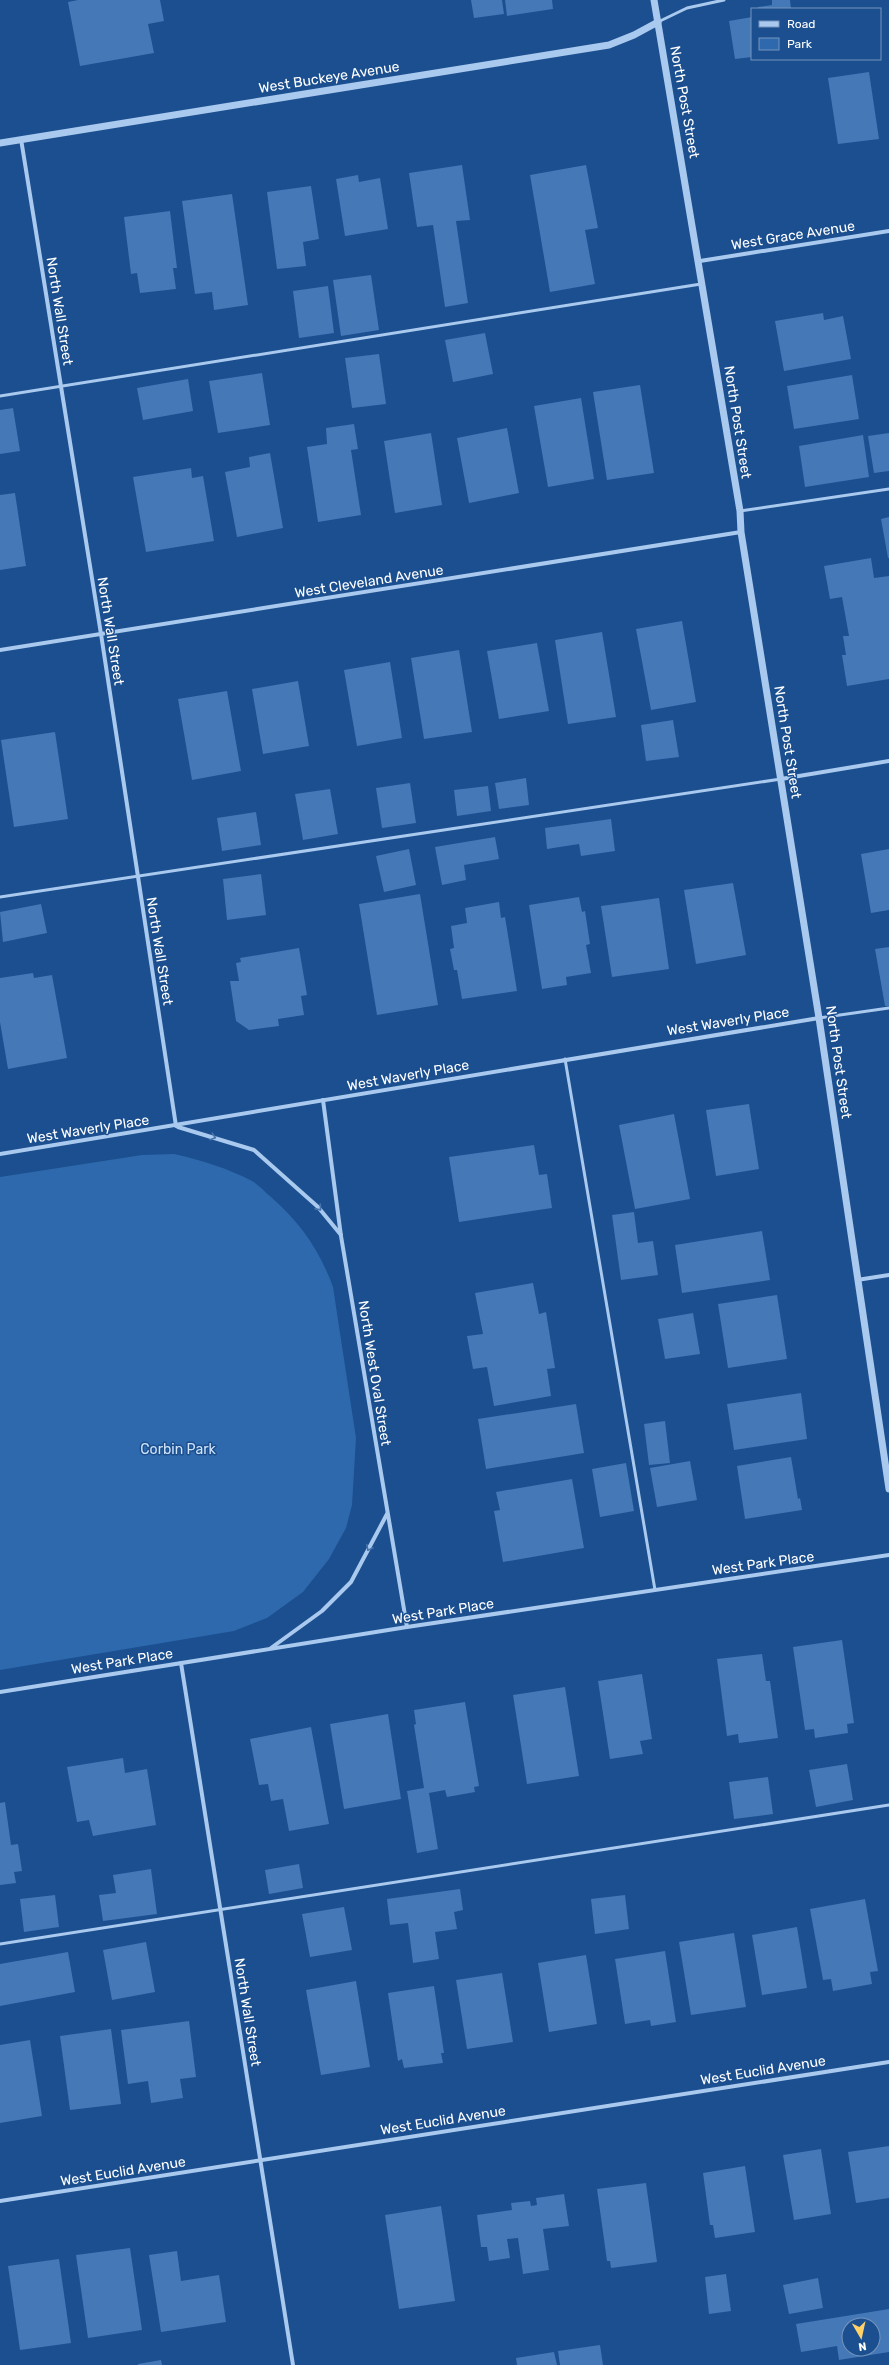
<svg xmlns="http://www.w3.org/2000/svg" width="889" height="2365" font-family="Rubik,sans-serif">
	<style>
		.green { fill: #2e69ad }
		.building { fill: #4478b7; fill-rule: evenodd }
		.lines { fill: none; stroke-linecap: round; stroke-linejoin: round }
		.service { stroke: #a9c9ee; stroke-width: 3 }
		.minor { stroke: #a9c9ee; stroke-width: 4 }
		.tertiary { stroke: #a9c9ee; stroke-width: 7 }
		.oneway { stroke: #4674ac }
		.labels { text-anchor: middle; stroke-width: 3; stroke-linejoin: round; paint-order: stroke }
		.street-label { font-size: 14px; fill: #fff; stroke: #1b4f8f }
		.park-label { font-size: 14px; fill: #cfe3fa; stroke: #1b4f8f }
	</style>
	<rect width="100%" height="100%" fill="#1b4f8f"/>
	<path class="green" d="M174,1154C201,1160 227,1168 252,1181C259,1185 265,1192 271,1197C300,1222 320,1251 333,1287L356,1438L352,1505L346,1528L329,1559L303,1592L267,1618L234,1631L0,1670V1177L142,1155Z"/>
	<g class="building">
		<path d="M78,0H160L164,21L148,24L154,53L80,66L68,2Z"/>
		<path d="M471,0H502L504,14L474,18Z"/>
		<path d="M505,0H552L553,9L507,16Z"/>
		<path d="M772,0H790L791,9H758V7L772,5Z"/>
		<path d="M752,17V57L735,59L729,21Z"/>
		<path d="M869,72L879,139L838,144L828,78Z"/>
		<path d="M462,165L470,220L456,221L468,303L445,307L433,225L417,227L409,173Z"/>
		<path d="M586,165L598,228L585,230L595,284L550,292L530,175Z"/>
		<path d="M358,175L359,182L380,178L388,229L345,236L336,179Z"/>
		<path d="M311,186L319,239L303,242L306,266L277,269L267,192Z"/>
		<path d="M232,194L248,305L214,310L212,292L195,294L182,201Z"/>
		<path d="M170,211L177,268H173L176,289L140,293L137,273L131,274L124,217Z"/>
		<path d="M371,275L379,330L341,336L333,280Z"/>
		<path d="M328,286L334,333L299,338L293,291Z"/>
		<path d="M823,313L824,320L843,316L851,359L784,371L775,321Z"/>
		<path d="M485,333L493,374L453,382L445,340Z"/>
		<path d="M379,354L386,404L352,408L345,358Z"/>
		<path d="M262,373L270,425L218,433L209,381Z"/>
		<path d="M852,375L859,419L794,429L787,386Z"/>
		<path d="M188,379L193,411L143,420L137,388Z"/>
		<path d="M640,385L654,473L607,480L593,392Z"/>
		<path d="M581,398L594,479L548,487L534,406Z"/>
		<path d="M13,408L20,451L0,454V410Z"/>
		<path d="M354,424L358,449L351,450L361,515L318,522L307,447L327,444L326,428Z"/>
		<path d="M507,428L519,493L469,503L457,438Z"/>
		<path d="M431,433L442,505L395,513L384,441Z"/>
		<path d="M889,433V471L874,473L868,436Z"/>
		<path d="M863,435L869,477L805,487L799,446Z"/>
		<path d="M270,453L283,528L237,537L225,472L250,467L249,457Z"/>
		<path d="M191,468L192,478L203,476L214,541L146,552L133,477Z"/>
		<path d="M15,493L26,566L0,570V495Z"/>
		<path d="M889,517V558H888L881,519Z"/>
		<path d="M871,558L874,578L889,576V679L847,686L842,655H846L843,636H849L842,597L830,599L824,566Z"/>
		<path d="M682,621L696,702L651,710L636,629Z"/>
		<path d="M602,632L616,717L568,724L555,640Z"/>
		<path d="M537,643L549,711L499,719L487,651Z"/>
		<path d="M459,650L472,732L424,739L411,658Z"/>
		<path d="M390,662L402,738L357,746L344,670Z"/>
		<path d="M298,681L309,746L263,754L252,689Z"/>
		<path d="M227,691L241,771L192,780L178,699Z"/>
		<path d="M673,720L679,757L646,761L641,725Z"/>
		<path d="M55,732L68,819L14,827L1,740Z"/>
		<path d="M526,778L529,805L499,809L495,783Z"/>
		<path d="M410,783L416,823L382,828L376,788Z"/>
		<path d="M488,786L491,811L457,816L454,790Z"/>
		<path d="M330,789L338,834L303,840L295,794Z"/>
		<path d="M256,812L261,845L222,851L217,818Z"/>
		<path d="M611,819L615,851L581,856L579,844L547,849L545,828Z"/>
		<path d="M495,837L499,859L464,865L466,880L442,885L435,847Z"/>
		<path d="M409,849L416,885L384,892L376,856Z"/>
		<path d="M889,849V910L871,913L861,854Z"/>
		<path d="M261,874L266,915L227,920L223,879Z"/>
		<path d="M733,883L746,955L696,964L684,890Z"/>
		<path d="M420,894L438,1005L377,1015L359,904Z"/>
		<path d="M579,897L582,912L585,911L590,944L586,945L591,973L566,977L567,985L542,989L529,905Z"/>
		<path d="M659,898L669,969L612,977L601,906Z"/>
		<path d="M499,902L501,918L505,917L517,991L462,999L457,970H454L450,949L454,948L451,926L467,923L465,908Z"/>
		<path d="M41,904L47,933L3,942L0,912Z"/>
		<path d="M889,947V1006H885L875,949Z"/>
		<path d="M299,948L307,995L301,996L304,1015L278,1019L279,1026L249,1030L236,1021L230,981H239L236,963L241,962L240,958Z"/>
		<path d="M33,973L34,978L52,975L67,1058L8,1069L0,1022V978Z"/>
		<path d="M749,1104L759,1169L716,1176L706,1110Z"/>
		<path d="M674,1114L690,1199L635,1209L619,1125Z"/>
		<path d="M534,1145L539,1175L547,1174L552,1208L459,1222L449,1157Z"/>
		<path d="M634,1212L638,1243L653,1241L658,1275L621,1280L612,1215Z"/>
		<path d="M762,1231L770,1280L682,1293L675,1245Z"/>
		<path d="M533,1283L539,1314L546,1312L555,1368L547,1369L551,1396L494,1406L487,1367L473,1369L467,1336L483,1334L475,1293Z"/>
		<path d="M777,1295L787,1359L728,1368L718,1304Z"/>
		<path d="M693,1313L700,1354L665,1359L658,1319Z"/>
		<path d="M801,1393L807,1439L734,1450L727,1404Z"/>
		<path d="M576,1404L584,1453L486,1469L478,1419Z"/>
		<path d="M665,1421L670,1463L649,1465L644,1424Z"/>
		<path d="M791,1457L798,1499L800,1498L802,1510L745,1519L737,1466Z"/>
		<path d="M690,1461L697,1500L657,1507L650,1468Z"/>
		<path d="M626,1463L634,1511L600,1517L592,1469Z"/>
		<path d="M572,1479L584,1548L503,1562L494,1511L500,1510L496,1492Z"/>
		<path d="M842,1640L854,1723L847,1724L848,1733L815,1738L814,1729L805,1730L793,1647Z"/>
		<path d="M762,1654L766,1681H770L778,1738L739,1743L738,1734L727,1736L717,1659Z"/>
		<path d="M642,1674L652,1739L640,1741L643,1754L610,1759L598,1681Z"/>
		<path d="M565,1687L579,1776L527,1784L513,1695Z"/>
		<path d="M465,1702L479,1786L474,1787L475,1792L447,1797L445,1790L429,1793L438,1849L417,1853L407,1791L424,1788L414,1725L416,1724L414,1710Z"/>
		<path d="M388,1714L401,1799L344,1809L330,1724Z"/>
		<path d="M311,1727L329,1824L289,1831L283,1799L271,1801L268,1784L259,1785L250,1739Z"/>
		<path d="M123,1758L125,1773L147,1769L156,1825L93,1836L89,1820L77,1822L67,1767Z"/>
		<path d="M847,1764L853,1800L816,1807L809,1770Z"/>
		<path d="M768,1777L773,1814L734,1819L729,1782Z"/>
		<path d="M5,1802L11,1845L18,1844L22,1871L14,1872L16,1883L0,1885V1803Z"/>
		<path d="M299,1864L303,1888L269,1894L265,1870Z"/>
		<path d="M151,1869L157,1914L103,1921L99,1895L116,1893L113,1875Z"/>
		<path d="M460,1889L463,1910L454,1912L457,1929L435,1932L439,1959L413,1963L408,1923L390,1925L387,1899Z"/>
		<path d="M55,1895L59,1927L24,1932L20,1899Z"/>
		<path d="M625,1895L629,1929L595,1934L591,1899Z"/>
		<path d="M865,1899L878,1971L870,1972L872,1984L833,1991L831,1979L823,1980L810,1909Z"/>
		<path d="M344,1907L352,1950L310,1957L302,1914Z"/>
		<path d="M797,1927L807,1988L762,1995L752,1935Z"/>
		<path d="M734,1933L746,2007L691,2015L679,1942Z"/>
		<path d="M146,1942L155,1992L112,2000L103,1950Z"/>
		<path d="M665,1951L676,2022L651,2026L650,2020L625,2024L615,1959Z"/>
		<path d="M68,1952L75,1992L0,2006V1964Z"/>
		<path d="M586,1955L597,2024L549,2032L538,1963Z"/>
		<path d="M502,1973L513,2042L467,2049L456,1980Z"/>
		<path d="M356,1981L370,2067L321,2075L306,1990Z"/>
		<path d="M434,1986L444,2053H441L443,2063L404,2068L402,2059L398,2061L388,1993Z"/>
		<path d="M189,2021L196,2077L180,2079L183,2098L151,2103L148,2081L128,2084L121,2030Z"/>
		<path d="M111,2029L121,2104L70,2110L60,2036Z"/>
		<path d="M30,2040L42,2116L0,2123V2045Z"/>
		<path d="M889,2146V2198L856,2203L848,2152Z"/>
		<path d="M821,2149L831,2214L794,2220L783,2155Z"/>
		<path d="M745,2166L755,2232L715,2238L713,2225H710L703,2173Z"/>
		<path d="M646,2183L657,2262L611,2268L610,2261H607L597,2189Z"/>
		<path d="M564,2194L569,2226L543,2229L549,2270L523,2274L518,2238L507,2239L510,2258L489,2261L487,2247H481L477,2215L512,2210L511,2203L530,2201L531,2206L537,2205L536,2198Z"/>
		<path d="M441,2206L455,2301L399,2309L385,2215Z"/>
		<path d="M130,2248L142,2330L88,2338L76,2255Z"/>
		<path d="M177,2251L181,2281L219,2275L226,2322L161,2332L149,2255Z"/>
		<path d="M59,2259L71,2343L20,2350L8,2266Z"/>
		<path d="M726,2274L731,2311L709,2314L705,2277Z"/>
		<path d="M818,2278L823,2308L789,2314L783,2285Z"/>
		<path d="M889,2309V2352L839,2360L837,2346L801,2352L796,2324ZM849,2325H873V2349H849Z"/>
		<path d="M600,2345L603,2365H560L558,2351Z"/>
		<path d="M554,2352L557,2365H517L516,2358Z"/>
		<path d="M161,2360L162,2365H138V2364Z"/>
	</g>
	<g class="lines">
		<g class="service">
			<path d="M658,22L687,8L724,0"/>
			<path d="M0,396L701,284"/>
			<path d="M740,511L889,489"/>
			<path d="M0,897L781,779"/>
			<path d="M819,1018L889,1008"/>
			<path d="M565,1059L655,1590"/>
			<path d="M0,1944L889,1805"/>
		</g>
		<g class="minor">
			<path d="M21,139L101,634L176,1126"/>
			<path d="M700,261L889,231"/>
			<path d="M0,650L741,532"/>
			<path d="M781,779L889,761"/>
			<path d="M323,1100L341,1236L407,1627"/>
			<path d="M178,1127L254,1150L318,1207L341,1235"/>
			<path d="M0,1154L819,1018"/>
			<path d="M857,1280L889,1275"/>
			<path d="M271,1648L322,1611L351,1582L387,1514"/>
			<path d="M181,1663L293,2365"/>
			<path d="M0,1692L407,1627L889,1555"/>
			<path d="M0,2201L889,2062"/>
		</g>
		<g class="tertiary">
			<path d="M654,0L740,511L741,532L819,1018L889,1489"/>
			<path d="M0,143L609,45L634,35L658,22"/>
		</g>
	</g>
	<defs><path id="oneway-chevron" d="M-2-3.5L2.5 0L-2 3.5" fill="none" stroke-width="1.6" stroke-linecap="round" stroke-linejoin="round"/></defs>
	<g class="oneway">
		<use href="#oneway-chevron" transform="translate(213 1137) rotate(17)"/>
		<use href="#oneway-chevron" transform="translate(319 1208) rotate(48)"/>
		<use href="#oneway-chevron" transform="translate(369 1548) rotate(118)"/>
	</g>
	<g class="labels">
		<g class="street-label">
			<text transform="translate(329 77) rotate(-9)" y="5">West Buckeye Avenue</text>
			<text transform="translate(685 102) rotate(80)" y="5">North Post Street</text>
			<text transform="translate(793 235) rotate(-9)" y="5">West Grace Avenue</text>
			<text transform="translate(60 311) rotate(81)" y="5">North Wall Street</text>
			<text transform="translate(738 422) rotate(81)" y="5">North Post Street</text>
			<text transform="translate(369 581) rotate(-9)" y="5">West Cleveland Avenue</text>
			<text transform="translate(111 631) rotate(81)" y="5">North Wall Street</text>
			<text transform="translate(788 742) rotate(81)" y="5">North Post Street</text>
			<text transform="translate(160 951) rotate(81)" y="5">North Wall Street</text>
			<text transform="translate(728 1021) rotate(-9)" y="5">West Waverly Place</text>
			<text transform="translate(839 1062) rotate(82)" y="5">North Post Street</text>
			<text transform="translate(408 1075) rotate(-10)" y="5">West Waverly Place</text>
			<text transform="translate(88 1129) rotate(-9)" y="5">West Waverly Place</text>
			<text transform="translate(375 1373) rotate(81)" y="5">North West Oval Street</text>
			<text transform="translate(763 1563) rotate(-8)" y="5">West Park Place</text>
			<text transform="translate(443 1611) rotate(-9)" y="5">West Park Place</text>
			<text transform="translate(122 1661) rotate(-9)" y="5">West Park Place</text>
			<text transform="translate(248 2012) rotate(81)" y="5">North Wall Street</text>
			<text transform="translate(763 2070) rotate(-9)" y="5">West Euclid Avenue</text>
			<text transform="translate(443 2120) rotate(-9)" y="5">West Euclid Avenue</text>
			<text transform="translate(123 2171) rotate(-9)" y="5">West Euclid Avenue</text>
		</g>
		<g class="park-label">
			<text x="178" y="1454">Corbin Park</text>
		</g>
	</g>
	<rect x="751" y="8" width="130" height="52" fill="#1b4f8f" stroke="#7695bc"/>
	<rect x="759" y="21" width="20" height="6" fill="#a9c9ee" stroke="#7695bc"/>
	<text x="787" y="28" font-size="12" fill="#ffffff">Road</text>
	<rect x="759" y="38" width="20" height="12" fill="#2e69ad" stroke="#7695bc"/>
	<text x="787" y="48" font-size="12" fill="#ffffff">Park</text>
	<g transform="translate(861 2337) rotate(171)"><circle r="19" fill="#1b4f8f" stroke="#7695bc"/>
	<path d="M0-3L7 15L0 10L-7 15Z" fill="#ffd166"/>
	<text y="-6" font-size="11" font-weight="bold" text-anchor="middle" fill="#ffffff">N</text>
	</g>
</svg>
